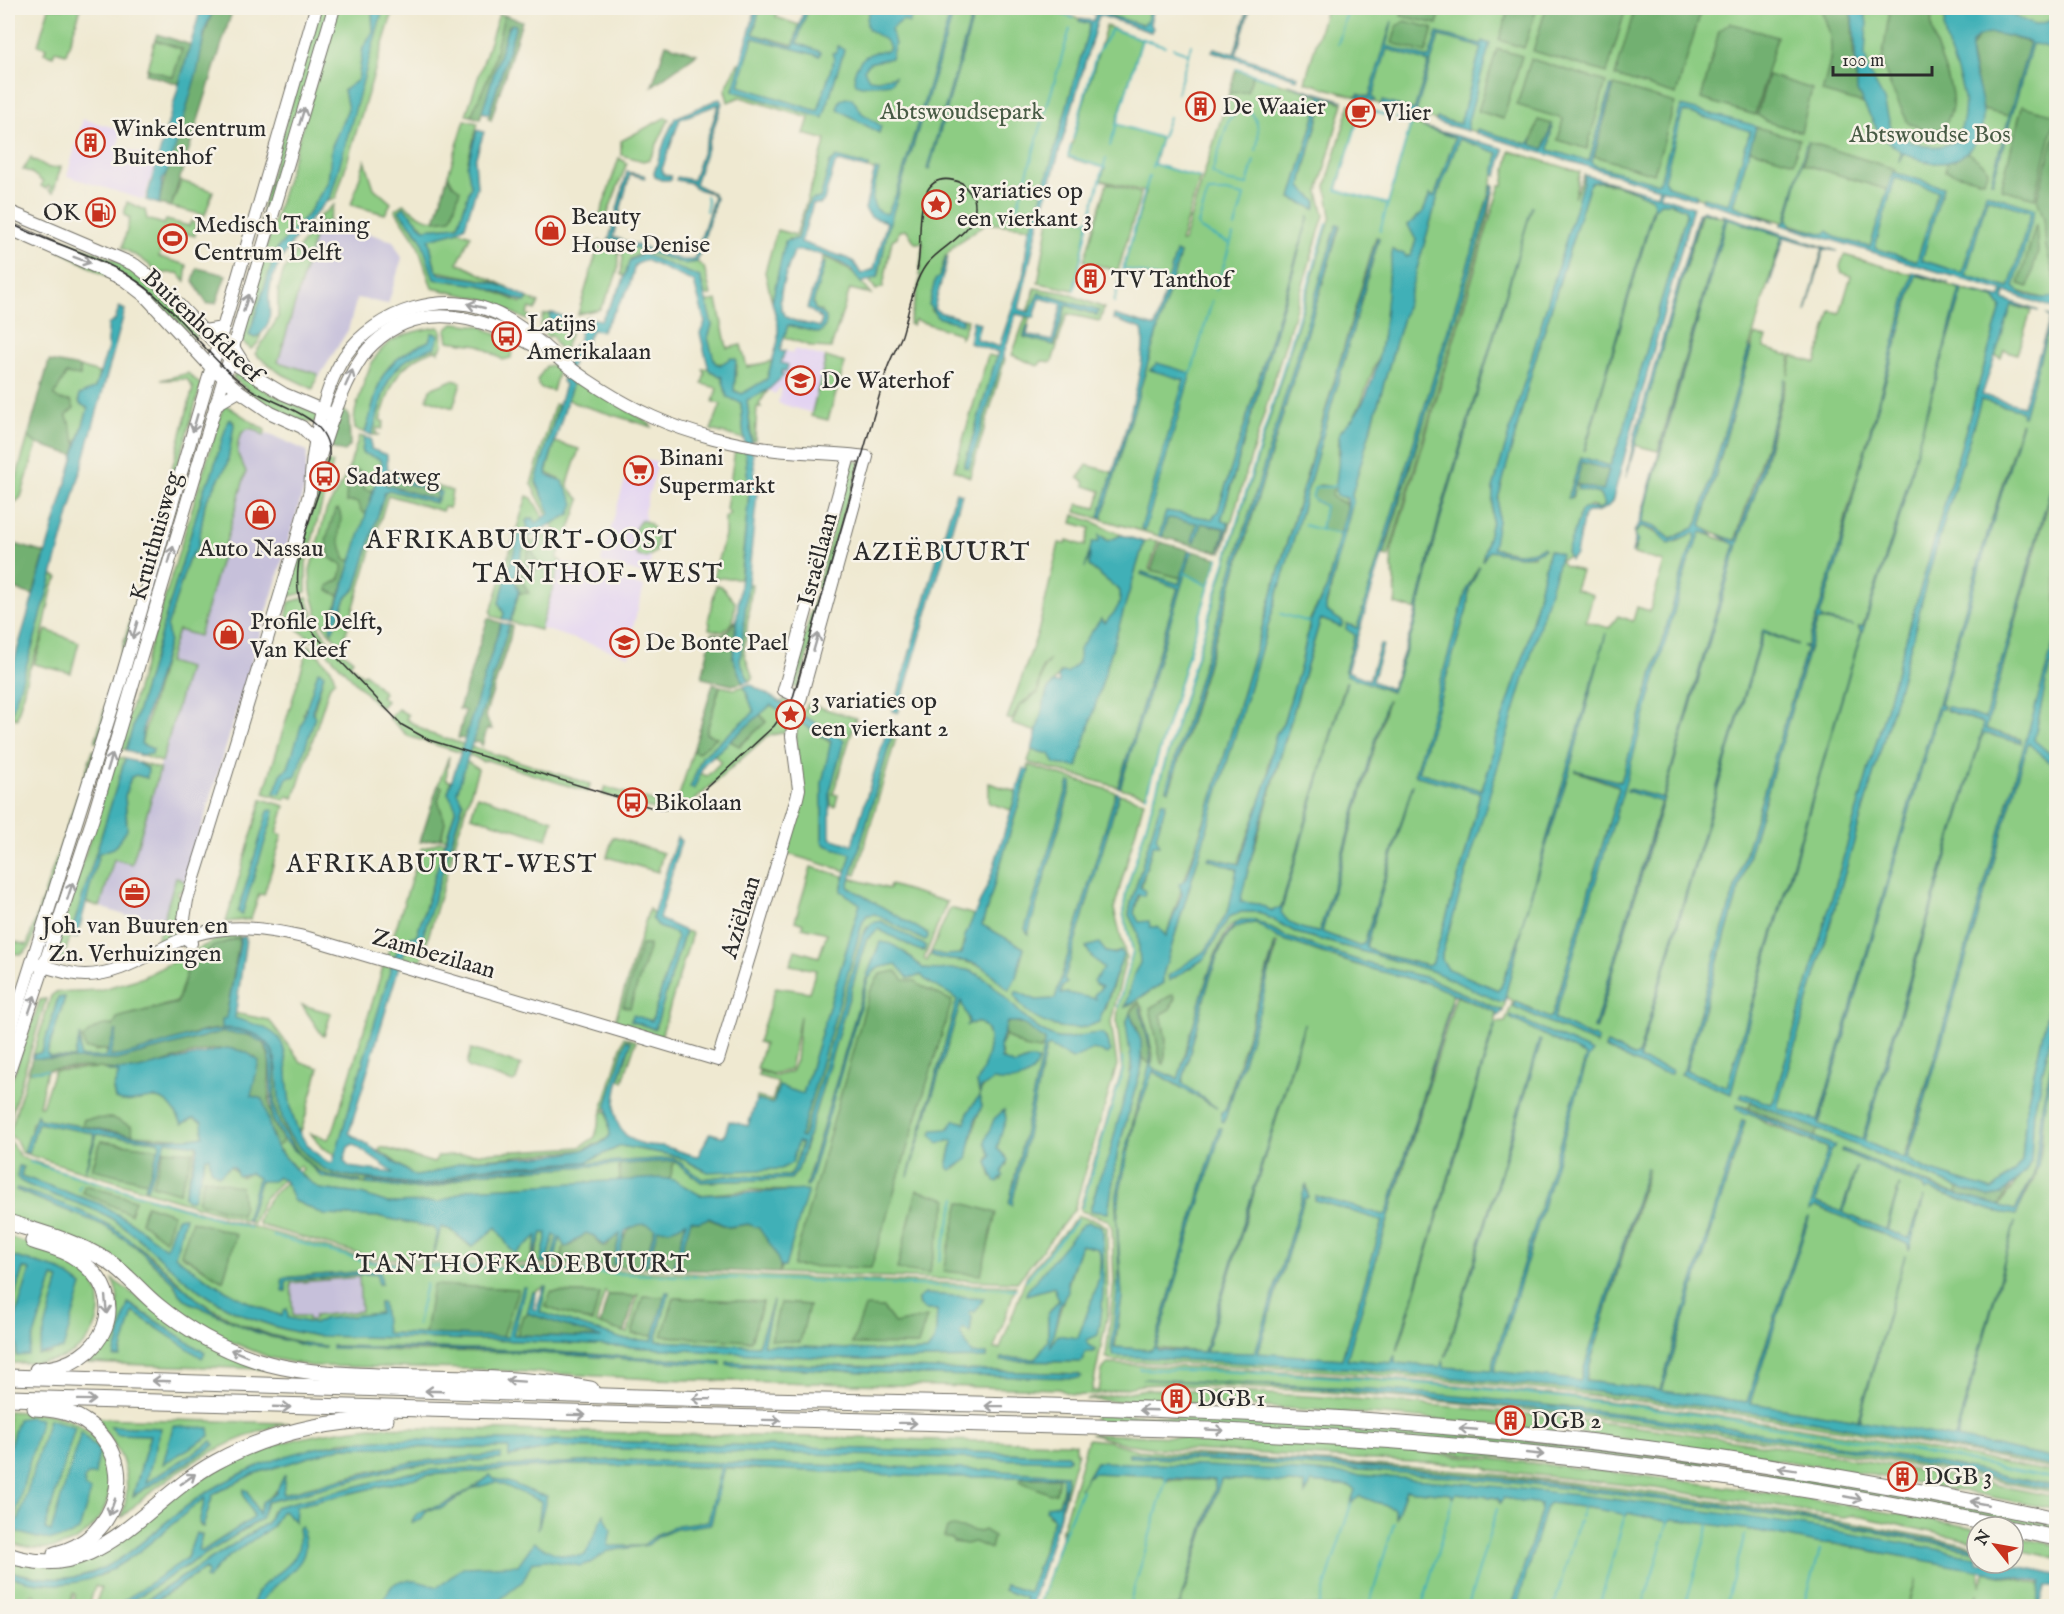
<svg xmlns="http://www.w3.org/2000/svg" width="2064" height="1614" font-family="'IM FELL English',serif">
	<style>
		.built { fill: #e3d3f2 }
		.industrial { fill: #c6c0da }
		.green { fill: #8dcc83; stroke: #5c7c57; stroke-width: 1.5; fill-rule: evenodd }
		.forest { fill: #72b071; stroke: #4e6e4e; stroke-width: 1.5 }
		.water { fill: #3fb0b7; stroke: #356e71; stroke-width: 1.5; fill-rule: evenodd }
		.lines { fill: none; stroke-linecap: round; stroke-linejoin: round }
		.stream { stroke: #3fb0b7; stroke-width: 2 }
		.secondary-casing { stroke: #706e65; stroke-width: 14 }
		.primary-casing { stroke: #706e65; stroke-width: 14 }
		.highway-casing { stroke: #706e65; stroke-width: 17 }
		.secondary { stroke: #fff; stroke-width: 12 }
		.primary { stroke: #fff; stroke-width: 12 }
		.highway { stroke: #fff; stroke-width: 15 }
		.tram { stroke: #2b2b2b; stroke-width: 1.5 }
		.oneway { stroke: #a0a0a0 }
		.labels { text-anchor: middle; stroke-width: 5; stroke-linejoin: round; paint-order: stroke }
		.poi-label { font-size: 24px; fill: #2b2b2b; stroke: #f7f3e8; text-anchor: start }
		.park-label { font-size: 24px; fill: #485b45; stroke: #f7f3e8 }
		.street-label { font-size: 24px; fill: #2b2b2b; stroke: #f7f3e8 }
		.neighbourhood-label { font-size: 26px; letter-spacing: 1.5px; fill: #2b2b2b; stroke: #f7f3e8 }
		.quarter-label { font-size: 27px; letter-spacing: 1.5px; fill: #2b2b2b; stroke: #f7f3e8 }
	</style>
	<rect width="100%" height="100%" fill="#f7f3e8"/>
	<filter id="ink" filterUnits="userSpaceOnUse"><feTurbulence type="fractalNoise" baseFrequency=".0167" numOctaves="2"/><feDisplacementMap in="SourceGraphic" scale="12" xChannelSelector="R" yChannelSelector="G"/><feConvolveMatrix kernelMatrix="1 2 1 2 8 2 1 2 1" color-interpolation-filters="sRGB"/></filter>
	<filter id="wash" filterUnits="userSpaceOnUse"><feTurbulence type="fractalNoise" baseFrequency=".008" numOctaves="4" result="noise"/><feDisplacementMap in="SourceGraphic" scale="24" xChannelSelector="R" yChannelSelector="G"/><feGaussianBlur stdDeviation="1.35" result="paint"/><feColorMatrix in="noise" values="0 0 0 0 0 0 0 0 0 0 0 0 0 0 0 0 0 1.4 0 .05"/><feComposite in="paint" operator="in"/></filter>
	<g filter="url(#wash)">
		<rect width="100%" height="100%" fill="#efe9d1"/>
		<g class="built">
			<path d="M83,119L122,130L117,147L157,158L144,200L67,176Z"/>
			<path d="M794,349L826,357L812,413L778,403L782,389L780,387L775,394L768,390L776,380L779,381L783,376L781,374L783,370L786,371L781,363L785,351L793,353Z"/>
			<path d="M632,456L658,463L644,511L651,560L647,575L601,562Z"/>
			<path d="M561,561L644,587L627,648L631,649L629,656L540,628Z"/>
		</g>
		<g class="industrial">
			<path d="M319,218L393,241L402,258L388,304L357,298L348,330L319,377L275,364Z"/>
			<path d="M246,429L258,431L264,436L267,433L307,451L305,486L185,882L176,877L161,927L100,907L114,858L132,864L188,669L168,662L178,630L199,635L246,472L237,452V439L240,433Z"/>
			<path d="M359,1277L362,1312L315,1315V1320H308L307,1316H293L290,1283Z"/>
		</g>
		<g class="green">
			<path d="M49,8H81L66,54L55,51L53,56L44,53L46,48L38,45Z"/>
			<path d="M318,8H331L259,241L264,201Z"/>
			<path d="M338,8H372L373,32L363,48L358,80L344,90L348,109L332,146L328,182L308,214L277,249L249,335L255,338L261,334L258,343L251,349L239,339Z"/>
			<path d="M382,8H394L336,198L326,201L331,195Z"/>
			<path d="M760,8H779L776,17L799,25L794,45L753,34Z"/>
			<path d="M806,8H1045L1096,24L1033,228L986,223L954,246L945,257L931,311L962,324L963,319L968,320L962,337L960,338V334L915,320L913,325L909,324L921,276L919,275L923,243H915L907,230L899,231L897,237L892,240L883,287L876,290L869,280L879,275L889,219L869,208L878,171L838,160L833,163L822,200L810,202L797,239H789C779,259 778,280 772,302L765,272L777,230L796,235L826,140L804,134L809,118L740,97L728,102L725,90L738,63H741L733,89H735L750,36L794,48Z"/>
			<path d="M1101,8H1151L1147,21L1142,25L1108,15Z"/>
			<path d="M1326,8H2056V302L1305,82Z"/>
			<path d="M499,14L504,15L492,69L471,116L466,115Z"/>
			<path d="M1106,26L1142,39L1116,124L1161,138L1154,164L1200,178L1180,242H1183L1229,93L1247,92L1253,75L1321,96L1291,198L1314,209L1317,202L1301,187L1303,175L1324,97L1343,103L1318,192L1324,215L1222,553L1229,523L1221,521L1309,216L1218,511L1212,519L1167,511L1159,536L1076,512L1078,504L1096,508L1101,491L1085,486L1084,481L1078,478L1087,465L1112,472L1102,518L1180,254L1176,253L1169,281L1123,268L1146,192L1101,180L1105,168L1068,158Z"/>
			<path d="M155,40L182,49L173,77L147,69Z"/>
			<path d="M1350,104L1368,110L1366,119L1358,118L1337,190L1388,204L1411,123L1456,137L1435,195L1433,197L1430,195L1423,212L1408,225L1416,240L1411,255L1405,257L1392,249L1393,263L1388,276L1387,307L1380,352L1362,400L1354,418L1339,434L1338,460L1347,510L1346,504L1332,497V491L1315,501L1325,506L1331,531L1340,534L1327,587L1310,619L1301,665L1283,724L1276,734L1268,764V778L1238,864L1209,857V859L1237,869L1229,909L1206,950L1169,980L1204,959L1229,917L1241,912H1258L1297,933L1432,971L1505,1002L1506,1000L1503,1011L1428,978L1369,964L1287,937L1255,920C1248,921 1237,922 1232,925C1213,938 1187,1052 1178,1079L1152,1068L1153,1054L1142,1007L1138,1002L1134,1005L1126,1023L1132,1051L1129,1084L1107,1163L1100,1176L1091,1207V1211L1108,1213L1118,1150L1141,1069L1142,1058L1150,1064L1149,1070L1135,1112L1116,1200L1119,1274L1113,1355L1363,1369L1590,1391L1817,1422L2056,1467V1470C1745,1406 1431,1370 1113,1361L1106,1357L1114,1281L1112,1228L1108,1220L1081,1211L1080,1208L1122,1070L1117,1022L1118,1007L1133,951L1123,913L1126,892L1331,216L1326,186ZM1337,225L1340,226L1172,783L1169,790L1166,789ZM1376,237L1379,238L1281,583L1163,975V983L1126,1007L1134,975L1140,963L1138,933L1129,915L1131,903L1158,812L1162,802L1166,803L1156,837L1159,845L1153,844L1134,913L1139,923L1166,936L1215,788ZM1175,997L1172,1006L1161,1014L1166,1040L1164,1064L1161,1063L1151,1007Z"/>
			<path d="M666,117L669,119L650,159L643,161L621,155V141Z"/>
			<path d="M465,120L478,123L468,160L471,186L458,226L425,229L417,221L409,223L423,242L434,279L480,285L521,303L528,298L539,303L535,310L530,308L527,314L530,316L527,320L487,300L432,288L417,243L395,210L404,204C422,218 426,222 451,219L454,186L448,175Z"/>
			<path d="M1459,138L1495,150L1499,157L1457,306L1357,628L1348,624L1355,635L1345,670L1346,674L1390,692L1414,627L1439,523L1532,207L1440,514L1417,610L1395,604C1399,585 1388,568 1392,549L1500,185H1503L1510,151L1580,172L1574,198L1584,175L1585,178L1493,488L1492,522L1482,561L1489,551L1520,556H1534V552L1518,553L1492,548L1498,521V499L1534,364L1590,183C1602,178 1639,192 1652,199L1654,204L1585,451L1654,209L1660,203H1671L1685,209L1686,215L1623,431L1610,466L1581,457L1572,499L1575,484L1579,485L1578,489L1599,494L1605,505L1599,509L1591,506L1581,511L1568,557L1560,560L1563,565L1581,571L1575,589L1593,595L1586,621L1609,628L1618,616L1633,621L1637,607L1650,611L1664,562L1634,554L1637,541L1635,533L1642,526L1675,543L1694,533L1696,535L1685,563L1621,782L1575,771L1617,786L1619,789L1552,1016L1549,1018L1516,1001L1514,1006L1596,1044L1592,1037L1553,1019L1687,566L1701,532L1735,544L1663,798L1628,789L1661,801L1594,1028H1597L1740,537L1760,480L1787,379L1735,541L1701,527L1755,335L1766,338L1764,348L1791,356L1788,375L1793,356L1816,363L1831,311L1840,313L1851,276L1842,273L1840,266L1844,255L1914,275L1847,512L1837,555L1807,646H1803L1807,648L1721,935L1684,1070L1681,1074L1731,1094L1754,1001L1855,654L1898,523L1927,410L1963,290L1994,298L2001,307L1774,1100L1770,1104L1740,1097L1751,1102L1749,1108L1738,1105L1768,1124L1828,1148L1813,1205L1908,1244L1909,1250L1924,1197L1909,1239L1887,1230L1899,1185L1886,1230L1843,1213L1857,1166L1841,1213L1815,1202L1831,1149L1829,1143L1814,1137L1818,1129L1958,1188L1957,1195L1842,1149L1841,1151L1923,1186L1924,1190L1929,1189L1993,1211L2016,1215L2034,1179L2041,1152L2044,1109L2056,1056V1459L1957,1438L2015,1223L1955,1438L1859,1421L1905,1256L1858,1420L1750,1403L1807,1218L1747,1402L1662,1391L1745,1122L1743,1120L1660,1390L1585,1381L1649,1168L1580,1381L1443,1367L1444,1362L1440,1367L1395,1363V1355L1392,1363L1346,1359L1456,996L1496,1012V1023L1505,1022L1513,1001L1507,998L1506,993L1522,930L1501,987L1498,990L1448,969L1442,960V954L1557,561L1549,550L1525,652L1483,787L1479,790L1418,772L1467,608L1469,589L1479,566L1467,588L1420,757L1415,773L1419,775L1480,793L1466,852L1433,962L1429,966L1377,953L1366,947L1413,784L1364,944L1358,946L1322,932L1388,700L1320,930L1318,932C1302,929 1289,927 1281,912L1346,681L1281,907L1272,911L1259,904L1242,903L1240,898L1319,624L1321,619L1341,627L1343,622L1325,611L1353,502L1352,494L1440,189ZM1763,631L1798,644L1765,633L1763,634L1640,1054V1060L1672,1070L1671,1073L1649,1069L1605,1048L1607,1044L1635,1057L1638,1056ZM1496,1023L1398,1350H1397L1491,1035ZM1539,1041L1541,1042L1445,1357Z"/>
			<path d="M31,157L33,161L35,160L49,168L61,167L53,193L49,190L51,187L48,186L46,189L41,186L43,182C35,177 33,171 23,170Z"/>
			<path d="M619,158L627,163L603,225L598,221Z"/>
			<path d="M365,160L374,188L391,203L385,214L351,205Z"/>
			<path d="M181,181L213,191L205,215L171,207Z"/>
			<path d="M1107,183L1141,193L1118,271L1084,261Z"/>
			<path d="M1494,186L1489,215L1388,557L1384,556Z"/>
			<path d="M127,202L145,210L147,219L164,224L166,220L189,226L191,221L196,225L195,236L167,229L159,257L187,265L185,281L178,273H160L140,258L122,248L130,218L124,215Z"/>
			<path d="M334,205L328,223L319,221L278,362L318,374L313,389L280,373L255,354L278,318V290L283,272L320,216Z"/>
			<path d="M1043,208L1089,221L1074,290L1038,283L1049,220L1040,218Z"/>
			<path d="M1702,212L1725,218L1658,451L1634,445Z"/>
			<path d="M1727,218L1782,236L1698,523L1694,528L1671,539L1656,527L1642,523L1644,512Z"/>
			<path d="M458,231L471,235L458,263L509,288L494,282L436,271L429,239Z"/>
			<path d="M63,239L136,269L198,329L195,339L163,307L59,250Z"/>
			<path d="M609,239L684,264L697,262L704,267L711,295L705,296L701,279L641,253L630,259L625,276L621,275L623,256L617,247L608,241Z"/>
			<path d="M600,241L618,252C623,269 608,295 600,309L578,314Z"/>
			<path d="M823,257C847,265 857,276 871,294L850,289L831,348L813,347L784,337L788,325L819,333L823,330L821,311L815,309L813,303L825,263L822,262Z"/>
			<path d="M1916,275L1961,289L1897,522L1863,626L1858,627L1861,633L1727,1087L1686,1071L1817,622L1820,620L1854,626L1822,619L1820,615L1839,557L1856,483Z"/>
			<path d="M1035,288L1066,293L1104,308L1100,321L1067,314L1052,362L1042,361L1038,366L1012,355L1026,316L1030,317L1024,337L1055,345L1066,305L1097,315L1099,311L1039,293L1032,311L1027,312Z"/>
			<path d="M717,300L727,348L741,345L747,367L772,361L767,379L742,394L734,390L737,365L714,363L708,338L712,325L706,302Z"/>
			<path d="M2012,305L2031,311L2017,354L2004,350L2001,358L1994,355Z"/>
			<path d="M551,313L550,320L573,327L563,353L555,343L554,338L550,335L548,338L540,329L543,315Z"/>
			<path d="M2052,319H2056V470L1985,719L1947,707V711L1983,723V730L1862,1140L1859,1141L1819,1124L1939,708L1943,709L1944,706L1940,705L2021,423L1979,561L1818,1122L1778,1108V1104L1913,638L1927,579L1981,399L2022,411Z"/>
			<path d="M454,323L481,326L513,344L511,358L503,360L479,345L448,341L446,330Z"/>
			<path d="M438,327L441,329L443,345L438,352L435,350C395,364 392,384 380,420L384,422L382,429L377,428L376,434L380,435H372C385,391 384,361 435,347L439,335L432,333L429,341C375,365 381,380 365,433L355,429C352,416 357,405 361,392C375,345 389,335 438,327Z"/>
			<path d="M988,355L997,357L964,466L1001,358L1005,359L970,477L954,470Z"/>
			<path d="M826,357L845,363L828,420L811,416Z"/>
			<path d="M553,365L560,366L553,391L540,388L537,380L546,366Z"/>
			<path d="M80,367L99,373L95,388L79,397V402L88,408L77,444C67,430 70,407 54,396L66,374L80,376Z"/>
			<path d="M233,367L268,392L317,414L318,422C291,425 251,394 232,377L236,375L231,370Z"/>
			<path d="M708,368L710,371L722,377L727,396L741,403L744,439L711,430L721,404L713,402L717,388L702,384L705,373L703,369Z"/>
			<path d="M188,373L201,385L98,742H95L153,542L193,388L187,379L161,380Z"/>
			<path d="M570,373L650,424L652,427L574,403L568,399L572,385L568,378Z"/>
			<path d="M452,380L461,382L453,408L427,399L430,389Z"/>
			<path d="M768,390L759,404L761,407H757L755,440L752,441L747,400Z"/>
			<path d="M224,404L265,430L264,436C244,418 236,437 238,454C239,459 244,466 246,472L199,636L178,630L168,662L188,668L162,762L139,755L153,749L141,744L169,641L167,627L188,560L198,547L205,503L227,465L234,421L220,447L211,477L205,486L126,750L119,748Z"/>
			<path d="M555,404L558,405L536,484L550,511L548,517L531,484Z"/>
			<path d="M359,436L364,437L362,452L379,458L382,463L373,491L364,489V474L357,470L358,481H350L362,512L367,514L352,561L344,559L334,561L341,563C347,574 336,582 329,590L339,596L330,628L332,632L346,598L356,588L385,492L389,490L436,503L440,490L390,475L386,470L452,491L449,508L444,507L442,511L388,495L342,646L325,628L317,613L311,591L310,570L326,511L347,474Z"/>
			<path d="M28,437L37,444L21,497L16,502L10,500Z"/>
			<path d="M555,442L579,449L568,483V487L580,500L567,537L558,534L552,524L570,514L573,503L559,479L546,473Z"/>
			<path d="M735,450L745,451L749,494L740,578H715L714,574L725,535V518L730,513L726,509Z"/>
			<path d="M327,461L333,463L306,563V592L287,597L279,620Z"/>
			<path d="M852,461L861,462L825,590L817,588Z"/>
			<path d="M2056,476V635L1969,941L1904,1159L1864,1141L1981,738L1984,733L2020,743L2021,739L1986,729Z"/>
			<path d="M527,496L532,498L544,519L519,535L499,603L504,614L502,619L492,616L491,612Z"/>
			<path d="M1074,515C1093,520 1104,528 1122,535L1108,541L1103,536L1097,543L1089,566L1120,591C1122,606 1116,614 1105,623L1102,619L1079,662L1067,674L1061,672L1047,691L1037,732L1012,724L1019,707L1038,693L1043,669L1050,659L1042,668L1037,693L1020,704L1012,720L1007,719L1038,632L1059,543L1066,544L1067,540L1085,546L1090,528L1072,523Z"/>
			<path d="M641,520L650,523L657,537L656,551L647,558L638,556C629,544 632,531 641,520Z"/>
			<path d="M551,533L553,538L563,542L557,559L561,561L540,630L510,622L519,593H528L521,579L514,577L526,539L527,537L532,543Z"/>
			<path d="M1149,540L1158,541L1149,569L1181,578L1179,584L1142,572L1141,574L1178,587L1118,787L1030,763L1028,761L1032,750L1050,754L1077,767L1144,542Z"/>
			<path d="M1185,573L1209,586L1146,795L1120,788Z"/>
			<path d="M51,574L58,578L53,585L41,641L28,673L17,719L10,716Z"/>
			<path d="M748,584H752L744,653L753,678L749,681L740,661Z"/>
			<path d="M716,585L721,586L735,602L733,622L723,632L709,629L710,623L708,622Z"/>
			<path d="M307,597C313,618 322,639 341,652C345,655 349,656 353,660L350,664L362,676L365,673L384,693L381,696L386,701L380,708L317,642L298,630L299,627L285,625L289,602Z"/>
			<path d="M815,597L823,599L798,688L791,686Z"/>
			<path d="M46,630L79,642L71,673L34,664Z"/>
			<path d="M309,645L332,670L335,680L330,685L294,798L287,796L285,800L264,793ZM322,681L296,776L287,778L282,772L288,768L305,717L303,713Z"/>
			<path d="M2056,655V759L2034,740L2048,673Z"/>
			<path d="M720,686L735,689L744,686L754,712L702,757L691,788L694,789L699,773L707,776L721,762L714,755L730,741L740,746L766,722L760,714L771,705L778,708L784,699L793,705L786,732L767,736L686,808L663,812L602,794L605,787L662,804L681,801L678,799L693,751L698,752L717,737L706,734Z"/>
			<path d="M808,704L856,718L833,794L838,795L835,807L831,805L830,791L844,740L801,715Z"/>
			<path d="M398,709L408,715L406,719L428,733L590,784L588,792L487,760L483,762L475,757L408,736L389,718Z"/>
			<path d="M799,721L832,744L822,783V840L852,854L846,871L785,853L798,813L796,733Z"/>
			<path d="M888,728L898,731L856,875L852,874L892,736L886,733Z"/>
			<path d="M2028,742L2056,768V973L2026,1109L2022,1161L2015,1171L1992,1190L1928,1170L1908,1159Z"/>
			<path d="M93,750L95,751L30,947L22,954L8,953V940L27,945Z"/>
			<path d="M115,756L125,759L63,960L65,965L57,954V946Z"/>
			<path d="M449,756L446,779L451,782L448,793L456,808L446,839L441,838L445,822L438,801L442,787L438,785Z"/>
			<path d="M466,761L478,769L455,843L452,842L463,804L457,792Z"/>
			<path d="M137,762L160,769L132,864L114,859L100,907L85,902L99,853L116,845L124,834L127,822L125,796L131,777L136,775L147,778Z"/>
			<path d="M1028,765L1116,792L1055,999L1036,1000L1017,992V1001C1045,1026 1057,1033 1094,1024L1105,1009L1123,955L1121,951C1111,956 1105,952 1097,945L1086,947L1091,956L1104,968L1095,984L1102,987L1096,993V999L1061,995L1062,987L1119,794L1144,801L1114,909L1126,957L1111,1022L1117,1065L1074,1210L1017,1282L779,1273L781,1267H785L806,1191L754,1190L700,1195L670,1179L674,1161L701,1182L791,1179L798,1170L866,940L878,929L883,930L882,921L867,927L863,934L803,1138L800,1137L863,921L867,915L875,914L925,940L927,934L848,887L850,878L889,889L890,885L947,902L924,959L927,961L950,908L975,915L965,936L959,960L984,967L1009,990L1016,977L1024,948L982,925L1029,770ZM1069,783L1072,784L1028,933L1026,929ZM880,942L906,953L924,969C939,972 955,966 970,971C1003,983 1020,1025 1054,1037C1071,1043 1088,1030 1104,1034L1107,1040L1074,1056L1050,1046L1046,1048L1011,1204H1009L1044,1047L1039,1050L1015,1042L1005,1035L1000,1046L1003,1061L1015,1065L1030,1059L987,1083L979,1093L977,1083C985,1068 999,1036 980,1023L968,1024V1017L961,1000L908,1176L957,1000C947,989 931,988 921,975L911,978L896,964L877,968L868,979L806,1185L867,976ZM979,1097L982,1106C970,1129 975,1150 956,1169L948,1161L953,1140L944,1142L933,1130L944,1131L958,1121L965,1123L968,1112ZM1006,1114L997,1148L1006,1157L1007,1164L1001,1173L1002,1180L992,1177L987,1162Z"/>
			<path d="M989,783L1017,792L1011,810L989,803Z"/>
			<path d="M477,796L553,820L547,839L471,816Z"/>
			<path d="M262,799L285,806L277,833L282,835L264,895L259,894L251,919L226,922Z"/>
			<path d="M613,837L663,853L658,872L607,857Z"/>
			<path d="M441,841L445,842L417,935L394,958L387,956L421,849Z"/>
			<path d="M451,844L455,845L420,965L401,960L407,946L421,941Z"/>
			<path d="M811,867L844,876L841,891L860,904L803,1094L773,1104L756,1100L757,1097L772,1101L778,1082L758,1076L759,1071L774,1076L791,1072L796,1060L800,1016L790,1070L772,1074L757,1069L764,1044L758,1042L776,987L809,992L816,970L790,965L795,950L819,957L827,933L802,927L803,924L795,921Z"/>
			<path d="M176,877L185,882L183,892L179,891L177,895L181,897C171,930 191,927 155,947Z"/>
			<path d="M649,909L653,913L652,918L675,933L677,938L652,1021L633,1016L631,1021L655,1029L685,931L692,933L661,1037L628,1028L629,1024L625,1023L624,1026L614,1024Z"/>
			<path d="M1256,923C1290,943 1333,958 1371,969C1396,976 1433,977 1453,995L1387,1213L1384,1215L1316,1197L1315,1199L1383,1221L1342,1359L1258,1354L1304,1199L1308,1196L1307,1184L1255,1354L1206,1352L1305,1024L1204,1352L1156,1348L1221,1128L1219,1129L1154,1347L1151,1350L1115,1347L1122,1297L1117,1221L1120,1191L1135,1120L1152,1071L1217,1108L1182,1084C1191,1052 1212,953 1230,932C1236,925 1247,924 1256,923ZM1275,943L1278,944L1224,1122L1221,1112L1225,1111Z"/>
			<path d="M238,932L239,937L212,947L188,968L177,1002L132,1014L113,1026L95,1051L107,1049L105,1057H80L81,1035L74,1058L50,1057L47,1054L65,998H58L42,1052L33,1055L51,996L56,992L99,990L141,978L212,942Z"/>
			<path d="M384,964L392,967L336,1155L322,1148L311,1134L328,1139L333,1132Z"/>
			<path d="M46,999L8,1126V1091L40,1000Z"/>
			<path d="M302,1005L331,1013L324,1036L322,1035Z"/>
			<path d="M233,1013L269,1020L301,1062L319,1068L302,1129L299,1132L289,1108L286,1062L271,1032L235,1019Z"/>
			<path d="M2056,1013V1044L2042,1106L2038,1156L2034,1174L2015,1210L1998,1208L2031,1161L2034,1111Z"/>
			<path d="M624,1037L636,1041L623,1081L619,1080L631,1043L607,1108L602,1110Z"/>
			<path d="M471,1049L521,1065L516,1080L513,1082L469,1068L467,1064Z"/>
			<path d="M100,1068L119,1073L113,1089L115,1099C132,1103 154,1091 169,1104C176,1109 178,1119 183,1124L194,1118L203,1122V1136L191,1139L133,1135L131,1126L84,1119L82,1126L39,1119L32,1123L28,1153L38,1123L93,1133L95,1135L85,1171L97,1134L158,1141L161,1144L159,1149L101,1141L92,1168L147,1182L146,1188L166,1141L197,1145L184,1196L187,1200L193,1199L206,1157H210L218,1175L230,1166L241,1177L250,1173L259,1178L246,1221L22,1153L16,1140L9,1135L28,1072L47,1070L39,1106H42L54,1071ZM205,1178L243,1208L241,1215L198,1201Z"/>
			<path d="M607,1111L610,1135L607,1139L582,1150L471,1160L425,1175L415,1176L379,1150L381,1147L434,1163L438,1156L580,1147L595,1137L602,1112Z"/>
			<path d="M8,1139L21,1157L88,1180L374,1261L1016,1286L994,1349H1000L1027,1275L1078,1216L1096,1220L1107,1227L1108,1312L1092,1391H1099L1102,1370L1107,1364C1432,1373 1738,1410 2056,1473V1493C1809,1442 1561,1408 1310,1391C1271,1389 1232,1387 1193,1386C1177,1385 1159,1383 1143,1385C1116,1388 1085,1404 1059,1389L652,1379L475,1369L311,1366L271,1358L212,1334L179,1313L131,1274L92,1247L8,1218ZM19,1166L23,1168L21,1176L100,1204L132,1223L167,1249L177,1218L185,1217L175,1256C209,1282 242,1302 283,1316L287,1309L288,1318L316,1324L323,1319L380,1313L379,1303H382L386,1333L425,1334L433,1286L517,1289L503,1337H508L525,1287L513,1335H517L523,1316L526,1317L533,1292L544,1287L546,1288L539,1312L622,1339L652,1341L654,1336L632,1334L643,1297H665L667,1292L669,1293L656,1341L758,1346L773,1301L763,1345L909,1352L927,1351L934,1342L936,1332L937,1310H926L918,1304V1299L925,1294L984,1298L975,1312L970,1310L969,1314L972,1316L970,1333L963,1327L959,1333L972,1355L987,1354V1358L863,1360L523,1341L317,1336C266,1328 220,1311 181,1276C164,1261 149,1244 130,1230C99,1207 60,1195 23,1182L17,1177ZM85,1185L135,1200L130,1213L83,1192ZM17,1188L87,1214L115,1229L148,1253L199,1301L238,1323L271,1335L325,1348L270,1337L189,1302L179,1294L174,1283L135,1246L103,1225L16,1190ZM146,1205L173,1214L165,1240L141,1222ZM192,1222L236,1234L223,1281L181,1255ZM1088,1222L1101,1226L1103,1233C1102,1267 1105,1301 1098,1334L1087,1339L1088,1345L1095,1349L1094,1352H1085L1083,1361L1079,1362L1002,1361V1358L1035,1359L1048,1341V1314L1059,1300L1054,1287L1026,1295L1027,1291L1082,1226ZM380,1270L381,1284H378L377,1273L286,1281V1291H284L282,1278ZM359,1277L361,1311L314,1316V1320H308V1316H293L291,1283ZM605,1291L608,1295L635,1296L638,1294L628,1333L596,1323ZM551,1292L600,1294L592,1322L546,1307ZM674,1298L762,1302L763,1303L751,1341L663,1336ZM780,1303L809,1305L800,1342L771,1340ZM865,1308H883L895,1324L926,1318L917,1345L852,1344ZM332,1346L520,1350L721,1362V1365L524,1352L401,1351ZM727,1362L1078,1374L1081,1376L928,1375L727,1365Z"/>
			<path d="M283,1139L322,1177L386,1186L423,1189L443,1185L474,1173L619,1164L620,1181L469,1189L440,1202L388,1203L361,1194L320,1189L299,1173L303,1169L300,1166L296,1169L276,1146Z"/>
			<path d="M798,1142L802,1143L794,1169L789,1176H727L702,1179L674,1158L474,1170V1168L586,1162L621,1146L677,1156L703,1170L781,1169Z"/>
			<path d="M278,1177L283,1180L264,1199L253,1223L248,1222L260,1181Z"/>
			<path d="M286,1182L293,1200L324,1215L381,1217L434,1228L437,1232L433,1257L441,1227L451,1230L471,1247L496,1227L516,1253L538,1234L530,1261L534,1262L542,1233H548L541,1262L546,1263L554,1235L557,1236L554,1262L560,1237L564,1246L560,1265L374,1258L260,1225L258,1221C263,1204 273,1194 286,1182Z"/>
			<path d="M8,1237C33,1245 63,1253 84,1271C112,1296 99,1342 67,1356C50,1364 26,1363 8,1363V1319L23,1268L30,1270L8,1342L17,1345L16,1356L28,1354L53,1277L59,1279L39,1354H50L82,1286L60,1270L8,1255Z"/>
			<path d="M1081,1245L1099,1249C1106,1276 1086,1313 1078,1338L1050,1349L1049,1347C1060,1312 1069,1280 1081,1245Z"/>
			<path d="M112,1279L142,1300L266,1369L88,1363C111,1344 127,1308 112,1279ZM129,1303L204,1353L202,1357L133,1312L115,1357Z"/>
			<path d="M1146,1389C1452,1397 1757,1435 2056,1497V1510C1736,1443 1413,1408 1086,1400Z"/>
			<path d="M8,1411C26,1412 49,1412 66,1419C130,1442 122,1533 57,1547C40,1551 24,1547 8,1542Z"/>
			<path d="M1095,1414C1333,1420 1572,1439 1807,1478C1891,1491 1974,1509 2056,1525V1533L1770,1480L1094,1423Z"/>
			<path d="M91,1418L289,1423C225,1438 168,1473 121,1518C135,1478 123,1445 91,1418ZM111,1427L161,1428L145,1483L215,1445L133,1496L150,1435L117,1434Z"/>
			<path d="M372,1427L1070,1443L1076,1444V1453L1078,1452L1059,1518L1052,1512L1061,1508L1067,1476L617,1460L409,1473L272,1510L267,1523L137,1606H123L261,1519L267,1502L409,1466L500,1459C425,1452 355,1475 283,1494L276,1491L262,1504L259,1514L248,1491L243,1493L253,1515V1519L201,1552L198,1550L202,1535L197,1533L185,1561L116,1606H95L101,1588L95,1586L89,1606H74L75,1594L73,1593L70,1606H32L35,1595L32,1594L28,1606H8V1576L46,1583L72,1582L103,1575L206,1497L200,1526L203,1527L213,1494L253,1474L343,1447L510,1448V1457L555,1447L1068,1460L1067,1455L555,1440L344,1441L255,1467L209,1491L131,1554L103,1569L73,1578L47,1579L8,1571V1559L64,1567L230,1461C277,1441 322,1432 372,1427Z"/>
			<path d="M1090,1434C1386,1442 1678,1472 1970,1527L1977,1529V1542L1853,1515L1844,1517L1654,1488L1490,1470L1483,1466L1156,1448L1127,1444Z"/>
			<path d="M1088,1439L1108,1441L1138,1450C1260,1460 1383,1463 1505,1475C1663,1491 1821,1516 1977,1546V1548L1765,1511L1543,1481L1320,1462L1129,1454L1130,1457C1255,1462 1380,1467 1506,1480C1664,1496 1821,1521 1977,1551V1557C1685,1501 1393,1471 1096,1462L1080,1489L1087,1477L1094,1473L1163,1476L1166,1480H1215V1489L1179,1606H1039L1064,1529L1061,1532Z"/>
			<path d="M567,1465C733,1465 898,1477 1064,1477L1065,1480L1059,1504L1048,1515L1054,1519L1029,1593L1005,1585L1004,1590L1026,1598L1024,1606H147L205,1569L208,1572L224,1558L273,1526L277,1515L284,1510L295,1522L296,1506L428,1475Z"/>
			<path d="M1221,1479L1306,1484L1305,1493L1312,1482L1350,1486L1355,1490L1352,1504L1356,1496H1360L1394,1509L1396,1518L1406,1490L1451,1494L1453,1499L1456,1493L1498,1498L1499,1502L1504,1498L1540,1504L1541,1510L1550,1503C1566,1506 1615,1510 1626,1515L1628,1513L1668,1522L1671,1518L1758,1531L1980,1570V1586L1986,1572L2043,1585L2037,1606H1976L1977,1594L1974,1606H1909L1916,1579L1908,1606H1180Z"/>
			<path d="M2013,1536L2056,1545V1558L2013,1549Z"/>
		</g>
		<g class="forest">
			<path d="M214,8H233L171,207L159,204C164,171 178,139 187,106C197,73 201,39 214,8Z"/>
			<path d="M1403,8H1442L1437,24L1401,16Z"/>
			<path d="M1509,8H1537L1524,48L1499,40Z"/>
			<path d="M1546,8H1626L1607,73L1533,51Z"/>
			<path d="M1635,8H1702L1676,95L1615,76Z"/>
			<path d="M1820,8H1850C1856,39 1849,75 1864,104L1822,92C1832,57 1837,42 1820,8Z"/>
			<path d="M1890,8H1916L1932,14C1926,52 1975,98 1939,130L1928,131L1908,123L1889,83L1882,61Z"/>
			<path d="M504,15L522,21L491,120L488,118L516,26L509,25L507,31L480,119L471,116L492,69Z"/>
			<path d="M1405,21L1433,28L1426,53L1392,43L1397,26Z"/>
			<path d="M1730,23L1777,37L1755,115L1701,99L1719,31Z"/>
			<path d="M157,34L191,45L179,84L146,74L147,69L173,77L182,49L155,40Z"/>
			<path d="M1986,34H2000L2031,43L2010,116L1983,110L1970,50L1978,37Z"/>
			<path d="M666,44L697,54L652,86Z"/>
			<path d="M1497,49L1522,56L1503,119L1478,111Z"/>
			<path d="M1531,59L1606,82L1587,149L1558,140L1563,119L1517,105Z"/>
			<path d="M1236,69L1253,75L1247,92L1229,93Z"/>
			<path d="M1768,75L1812,89L1801,132L1768,122L1757,115Z"/>
			<path d="M1614,85L1675,103L1654,174L1594,156Z"/>
			<path d="M2022,106L2056,115L2035,198L2001,189Z"/>
			<path d="M1538,120L1552,124L1544,149L1531,145Z"/>
			<path d="M1756,127L1799,139L1794,162L1749,149Z"/>
			<path d="M2054,137L2056,139V269L2054,277L2046,247L2044,219L2037,199Z"/>
			<path d="M1809,142L1895,169L1888,190L1803,164Z"/>
			<path d="M1967,152L1986,166L1988,171L1983,181L1945,171L1948,161H1954Z"/>
			<path d="M448,175L451,183L460,190L451,219L435,221Z"/>
			<path d="M2036,224L2038,251L2028,287L2019,284Z"/>
			<path d="M197,268L226,275L216,303L207,304L193,281Z"/>
			<path d="M49,361L80,367V376L66,374L54,396L60,400L71,401L74,408L66,415C72,425 71,435 77,444L74,455L37,444L28,437Z"/>
			<path d="M339,408L349,415L350,446L344,452L328,447Z"/>
			<path d="M1581,462L1609,469L1603,491L1575,484Z"/>
			<path d="M356,470L364,474V489L373,491L367,514L362,512L357,502H346L347,482L358,481Z"/>
			<path d="M388,478L439,492L436,500L386,485L384,482Z"/>
			<path d="M1320,485L1333,487L1332,497L1346,504L1347,510L1340,534L1321,530L1325,507L1312,498L1315,487Z"/>
			<path d="M338,509C345,519 337,528 339,539C340,547 345,550 344,559L352,561L339,596L328,590V586L340,579L343,565L330,558L326,540L335,510Z"/>
			<path d="M1170,518L1197,523L1192,541L1195,542L1201,523L1225,529L1219,552L1162,537L1167,519Z"/>
			<path d="M8,542L45,553L33,595L8,587Z"/>
			<path d="M1160,542L1189,550L1181,578L1151,570Z"/>
			<path d="M530,546L540,568L521,579L529,593H519L514,577L521,578Z"/>
			<path d="M1192,551L1218,558L1209,586L1185,573Z"/>
			<path d="M488,618L501,623L465,739L458,738L465,711L459,709Z"/>
			<path d="M736,620L733,658L743,683L732,685L702,678L712,633L724,635Z"/>
			<path d="M509,625L512,626L510,638L485,716L492,729H487L482,746L479,742L472,743Z"/>
			<path d="M713,684L720,686L706,734L717,737L698,753L693,751Z"/>
			<path d="M760,714L766,722L739,746L730,741Z"/>
			<path d="M438,785L442,787L438,801L445,822L441,838L420,842Z"/>
			<path d="M240,937L226,1018C240,1032 250,1028 263,1037C283,1051 282,1102 284,1126C293,1145 320,1170 341,1175C369,1178 403,1188 431,1184C444,1182 464,1167 474,1170L442,1184L422,1187L367,1181L366,1184L360,1183V1181C349,1179 334,1178 324,1174C301,1163 275,1126 274,1101C273,1086 279,1065 271,1051C264,1038 252,1033 237,1030C200,1024 162,1048 126,1056C119,1057 110,1056 105,1057L107,1050L85,1049L83,1038C91,1030 102,1022 113,1026L117,1018L124,1016L177,1003L188,968L212,947Z"/>
			<path d="M641,945H649V949L630,1008L623,1006Z"/>
			<path d="M896,971L904,980L916,981L919,985L952,1001L871,1268L793,1266L869,993L880,974Z"/>
			<path d="M1173,994L1175,997L1170,1009L1161,1014L1166,1040L1164,1064L1161,1062L1150,1008Z"/>
			<path d="M1139,1002L1151,1053L1150,1064L1142,1058L1137,1027L1130,1013Z"/>
			<path d="M1011,1021C1023,1023 1044,1032 1046,1045L1039,1050L1024,1047L1005,1035L1004,1026Z"/>
			<path d="M221,1032C294,1033 259,1074 272,1118C274,1125 279,1133 283,1139L281,1144L276,1146L263,1108V1099L251,1096L256,1058C220,1034 173,1064 135,1070C122,1072 110,1069 98,1068C75,1066 51,1070 28,1072L32,1058L117,1060Z"/>
			<path d="M1751,1102L1818,1129L1814,1137L1749,1108Z"/>
			<path d="M113,1118L131,1126L133,1135L82,1126L84,1119Z"/>
			<path d="M101,1141L159,1149L147,1182L92,1169Z"/>
			<path d="M164,1150L193,1152L179,1193L152,1185Z"/>
			<path d="M674,1161L670,1179L620,1181L619,1164Z"/>
			<path d="M204,1178L241,1187L243,1208L241,1215L198,1202Z"/>
			<path d="M85,1185L135,1200L130,1214L82,1192Z"/>
			<path d="M2010,1187L1998,1208L1957,1195L1958,1188C1977,1194 1994,1201 2010,1187Z"/>
			<path d="M917,1190L948,1199L929,1274L897,1269Z"/>
			<path d="M960,1202L996,1213L981,1275L943,1271Z"/>
			<path d="M146,1205L173,1214L165,1240L141,1222Z"/>
			<path d="M706,1218C714,1220 721,1226 729,1227C737,1227 744,1223 753,1225C767,1230 784,1258 779,1273L560,1265L564,1246H570L586,1233L594,1236L600,1245L607,1246L611,1239L621,1233L614,1263C620,1246 630,1209 655,1228L644,1264L658,1229L677,1227L687,1222L674,1265L691,1220L699,1222Z"/>
			<path d="M192,1221L236,1234L223,1281L181,1254Z"/>
			<path d="M433,1285L518,1289L503,1337L425,1334Z"/>
			<path d="M551,1292L600,1294L592,1322L546,1307Z"/>
			<path d="M608,1295L635,1296L625,1332L600,1325Z"/>
			<path d="M643,1296L665,1297L654,1336L632,1334Z"/>
			<path d="M674,1298L763,1302L751,1341L662,1336Z"/>
			<path d="M780,1303L809,1305L800,1342L771,1340Z"/>
			<path d="M865,1307L883,1308L895,1324L927,1317L918,1345L852,1344Z"/>
			<path d="M527,1313L605,1338L517,1335L523,1315L526,1316Z"/>
			<path d="M1021,1478H1059L1056,1493L1050,1494L1019,1481Z"/>
			<path d="M952,1526L979,1532L984,1530L994,1536L991,1549L974,1542L967,1544L953,1542L952,1539L944,1537L947,1528Z"/>
		</g>
		<g class="water">
			<path d="M201,8H214L205,29L198,68L170,166L162,180L159,204L146,200Z"/>
			<path d="M372,8L383,9L331,196C310,220 277,255 270,288C266,308 278,324 255,338L249,335L277,249L308,214L328,182L332,146L348,109L344,90L358,80L363,48L373,32Z"/>
			<path d="M756,8H760L753,34L791,46L794,45L804,8H808L797,43L821,52L820,56L753,38L739,86L818,111L834,59L832,53L836,52L838,46L844,50L823,118L733,91Z"/>
			<path d="M871,8H897L911,17L909,23L903,20L891,29L895,44L891,58L869,63L864,70L869,79L877,80L895,76L892,83L861,86L856,84L854,75C858,57 870,51 887,51L890,48C883,28 856,39 871,8Z"/>
			<path d="M952,8H955L888,229L878,277L861,283C857,278 854,272 849,268C837,259 809,249 794,251C789,268 770,305 788,318C796,323 811,324 820,327L822,319L807,308L822,262L825,263L813,303L815,309L826,317C827,324 825,329 819,333L788,325L780,350L782,352L785,351L781,363L788,365L786,372L783,370L781,374L784,375L768,390L747,400L757,494L740,661L749,681L743,683L733,658L749,494L741,403L727,397L722,377L709,370L700,333L705,323L694,282L645,260L635,265L629,288L602,331L592,330L582,353L575,356L568,378L572,385L546,471L548,476L562,481L574,503L570,514L526,538L514,579L519,591L510,622L502,619L504,614L499,603L519,535L528,528L526,521L532,518L536,523L550,513L536,481L565,385L562,381L573,346L578,343L580,333L578,328L550,320V314L553,313L580,323L586,317L601,320L622,284L630,260L643,254L700,277L712,325L708,338L715,363L720,365L731,358L736,359L734,391L742,394L767,379L778,341V325L772,302L785,241L797,239L808,204L811,200L820,198L830,163L837,157L869,166L868,169L839,161L835,164L824,200L821,204H813L801,242L849,259L854,262L861,274L874,269L887,222L871,217L865,209L875,169L879,170C875,186 864,210 887,214L897,192Z"/>
			<path d="M974,8H976L929,170L927,169Z"/>
			<path d="M1077,8H1101L1108,15L1142,25L1147,21L1151,8H1154L1150,23L1153,28L1151,32L1099,15L1040,218L1019,309L1029,312L1039,293L1099,311L1097,315L1066,305L1054,345L1024,337L1027,326H1029L1027,335L1052,341L1062,304L1040,298L1034,318L1016,314L969,468L964,467L998,352L969,343L973,321L980,323L976,339L999,347L1023,276L1029,230L1036,216L1090,24L1079,21L1080,19L1093,21L1096,14Z"/>
			<path d="M1248,8H1250L1236,55L1298,76L1297,79L1212,51L1214,48L1234,54Z"/>
			<path d="M1850,8H1864L1867,23L1865,55L1868,70L1884,100L1891,128C1910,145 1931,152 1954,142C1988,89 1927,44 1949,8H1996L2034,25L2050,21L2056,8V52L2042,45L2032,44L1993,182L1991,181L2030,42C2014,38 1984,26 1973,42C1959,63 2011,124 1960,157C1941,169 1921,161 1903,153L1899,162L1901,152L1880,135L1857,91L1854,27Z"/>
			<path d="M1392,21L1387,46L1429,58L1437,33L1481,44L1482,41L1490,44L1468,121V131L1436,122L1437,118L1460,124L1481,47L1439,36L1416,112L1429,116L1428,119L1381,105L1382,101L1414,110L1429,62L1387,49L1372,98L1375,99L1374,102L1357,97L1358,94L1369,97Z"/>
			<path d="M512,24L516,25L489,114L482,112L507,31Z"/>
			<path d="M1288,84L1344,101L1324,97L1303,175L1301,187L1317,202L1315,209L1291,198L1321,96Z"/>
			<path d="M1611,86L1613,87L1592,162L1594,165L1657,183L1660,181L1681,106L1753,125L1756,127L1733,205L1775,222L1702,201L1703,197L1728,204L1750,131L1683,111L1664,180L1668,186L1697,195L1695,199L1661,189L1660,196L1693,207L1612,502C1606,510 1598,513 1587,512L1584,515L1576,554L1570,560L1567,552L1581,511L1584,508L1599,509L1605,505L1599,494L1578,489L1579,485L1603,491L1609,470L1582,462L1571,499L1568,498L1581,457L1610,466L1623,431L1686,215L1685,209L1671,203H1660L1654,209L1584,451L1654,204L1652,199C1637,191 1605,177 1590,183L1534,364L1498,499V521L1493,548C1510,554 1527,556 1543,547L1545,549C1525,561 1509,554 1489,551L1482,561L1492,522L1493,488L1585,175L1657,195L1659,188L1476,133L1477,129L1528,144L1531,140L1532,145L1544,149L1552,124L1549,150L1589,161Z"/>
			<path d="M846,98H852L862,113L881,126L879,133L837,109L840,100Z"/>
			<path d="M716,100L720,99L722,103L695,184L713,193L716,198L697,262L684,264L609,239L627,172L644,175L645,178L630,174L613,237L682,260H694L714,197L711,193L694,188L691,183L676,180L677,177L693,180L719,104L680,119L662,169L664,175L671,176V180H661L655,177L654,173L666,137L675,118Z"/>
			<path d="M1423,127L1502,148L1504,150L1497,176L1494,175L1498,153L1459,139L1440,189L1352,494L1353,502L1326,604V611L1343,622L1341,627L1321,619L1319,624L1257,835L1240,902L1259,904L1272,911L1281,907L1347,681L1281,912C1289,926 1302,929 1317,932L1320,930L1387,700L1322,932L1358,946L1364,944L1413,784L1366,947L1377,953L1428,966L1433,962L1466,852L1480,793L1417,776L1415,773L1467,588L1480,566L1469,589L1467,608L1418,772L1481,790L1490,766L1494,743L1525,652L1549,550L1561,554L1442,954V961L1448,969L1498,990L1501,987L1522,930L1506,993V1000L1501,1002L1480,993L1432,971L1297,933L1259,912H1241L1229,917L1204,959L1169,981L1168,976L1206,950L1229,909L1237,869L1208,859L1209,857L1239,864L1268,778L1271,753L1276,734L1283,724L1301,665L1311,619L1327,587L1348,504L1347,498L1338,496L1335,491L1340,450L1339,434C1343,426 1350,423 1354,417C1381,378 1385,325 1388,280C1388,268 1393,262 1392,249L1398,253H1404L1406,257L1411,255L1416,240L1408,225L1423,212L1430,194L1433,197L1435,195L1455,138Z"/>
			<path d="M477,130L484,132L475,160L477,187L465,226L456,232L429,239L435,269L440,274C477,280 494,279 528,298L525,302L480,285L434,279L420,236L399,211L404,207L424,229L458,226L471,186L467,166Z"/>
			<path d="M1807,141L1788,219L1791,226L1825,234L1828,231L1835,237L1870,247L1893,172L1943,187L1922,260L1962,273L1986,193L2035,209L2014,287C2024,298 2045,300 2056,296V309L2006,292L2003,299L2039,311L2012,305L1982,395L2023,406L2050,318L2045,314L2056,319H2052L2050,323L2024,417L2021,416L2022,411L1981,400L1927,579L1913,638L1778,1104V1108L1818,1121L1979,561L2022,423L1940,704L1944,706L1943,709H1939L1819,1124L1862,1140L1983,729V723L1946,710L1947,706L1985,719L2056,470L1986,729L2021,740V743L1984,733L1981,738L1864,1141L1904,1159L1906,1157L2056,635V654L2048,673L2034,740L2056,759V768L2028,743L1908,1159L1928,1170L1992,1190L2015,1171L2022,1161L2026,1109L2056,973V1013L2034,1111L2031,1161L2026,1171L2001,1195L1989,1197L1958,1188L1740,1097L1742,1093L1770,1104L1774,1100L2001,307L1994,298L1968,291L2000,298L2003,291L1781,225L1786,220ZM1895,178L1938,191L1917,261L1875,248ZM1987,198L2031,212L2009,288L1966,275Z"/>
			<path d="M1492,185L1494,186L1488,211L1347,671L1369,680L1380,644L1383,645L1372,681L1391,689L1411,631L1440,514L1532,206L1439,523L1414,627L1392,692L1346,675L1345,670L1355,635L1346,629L1347,624L1357,628Z"/>
			<path d="M1703,210L1718,215L1702,212L1700,214L1626,478L1635,434L1698,214Z"/>
			<path d="M1723,215L1837,251L1824,249L1806,312L1823,248L1784,237L1769,286L1782,236L1727,219L1660,452L1642,523L1656,527L1671,539L1694,528L1698,523L1749,347L1751,348L1701,526L1714,535L1701,532L1687,566L1624,788L1554,1019L1591,1037L1594,1036L1598,1040L1596,1044L1513,1006L1515,1001L1549,1018L1552,1016L1619,789L1617,785L1575,770L1621,782L1685,563L1696,535L1694,533L1669,544L1656,531L1642,526L1635,533L1638,541L1632,553L1635,541L1634,532L1639,524L1725,218Z"/>
			<path d="M1309,216L1221,520L1229,523L1220,552L1225,528L1201,523L1195,542L1192,541L1197,523L1170,518L1167,519L1162,537L1159,536L1166,511L1212,519L1218,511Z"/>
			<path d="M1337,224L1340,225L1169,790L1166,789Z"/>
			<path d="M1377,237L1379,238L1281,583L1163,975V983L1125,1007L1134,974L1140,963L1138,933L1129,915L1131,903L1158,812L1162,801L1166,803L1156,837L1160,845H1153L1140,887L1145,891L1144,896L1138,895L1134,913L1139,922L1149,921L1150,927H1158L1166,936L1182,894L1179,884L1187,878L1215,788Z"/>
			<path d="M1176,252L1180,254L1102,518L1099,517C1110,479 1151,362 1142,329L1113,319L1114,315L1155,327Z"/>
			<path d="M946,257H948L934,308L939,312L963,319L962,324L937,317L929,305L935,280L939,277Z"/>
			<path d="M1913,272L1949,283L1916,275L1856,483L1839,557L1820,615L1822,619L1854,626L1821,620L1817,622L1686,1070L1727,1087L1861,633L1859,627L1863,626L1897,522L1960,289L1955,287L1963,289L1927,410L1898,523L1855,654L1754,1001L1731,1094L1681,1074L1684,1070L1721,935L1807,648L1803,646H1807L1837,555Z"/>
			<path d="M119,307L125,310L34,641L8,725V682L88,408L80,404L79,395L95,388L108,348V325L115,320Z"/>
			<path d="M432,333L439,335L435,347C383,363 386,389 372,435L365,433C381,381 375,365 429,341Z"/>
			<path d="M1157,363L1191,373L1145,530L1141,528L1184,380L1150,370Z"/>
			<path d="M1785,378L1760,480L1740,537L1596,1029L1594,1028L1661,802L1627,791L1628,789L1663,798L1735,545L1719,535L1736,541L1757,479Z"/>
			<path d="M231,419L234,425L227,465L205,503L198,547L188,560L167,627L169,641L144,723L141,744L153,749L152,754L139,755L126,750L205,486L211,477L228,420Z"/>
			<path d="M364,437L371,439V449L387,455L388,474L442,492L436,503L389,490L385,492L356,588L346,598L332,632L330,628L382,463L379,459L362,453ZM386,478L438,492L436,500L386,485L384,482Z"/>
			<path d="M956,492L962,494L898,713L893,711Z"/>
			<path d="M1099,535L1108,541L1122,535L1144,542L1077,767L1055,764L1050,754L1032,750L1047,691L1053,683H1059L1058,677L1062,672L1067,673L1079,662V649L1101,619L1105,623C1114,612 1122,607 1120,591L1089,566L1090,553L1085,568L1092,542H1099Z"/>
			<path d="M1189,550L1192,551L1120,788L1118,787L1178,588L1141,574L1142,572L1179,584Z"/>
			<path d="M501,623L509,625L457,792L463,803L421,942L407,946L401,960L349,1133L415,1176C435,1175 451,1164 469,1161C499,1156 594,1161 610,1135L607,1104L626,1040L631,1042C621,1074 595,1131 643,1144C649,1146 656,1145 662,1146C674,1148 686,1155 698,1156L710,1133L724,1137L729,1121L748,1126L756,1100L773,1104L779,1086L803,1094L860,904L841,891L851,854L825,845L822,841V783L831,741L771,705L704,764L694,789L690,788L702,757L754,712L744,686L750,684L844,740L830,791V838L852,845L886,733L892,735L848,887L928,934V937L925,941L875,914L867,915L863,921L800,1137L803,1138L863,934L872,923L881,921L926,946L924,951L918,950L878,929L866,940L798,1170L791,1179L701,1182L674,1161L474,1173L443,1185L423,1189L366,1184L367,1181L422,1187L442,1184L474,1170L674,1158L702,1179L727,1176H789L794,1169L802,1143L798,1142L792,1163L781,1169L708,1172L677,1156L621,1146L586,1162L474,1168L441,1182L422,1185L341,1175C325,1171 317,1165 306,1154C299,1146 290,1139 286,1129C266,1080 300,1031 222,1028V1019L226,1018L241,938L244,936L246,938L235,1018C249,1023 271,1027 280,1040C286,1049 286,1062 287,1072C289,1111 293,1140 329,1163L333,1162L394,958L403,940L417,935L456,808L448,793ZM353,1144L394,1173L349,1167L344,1161L348,1147Z"/>
			<path d="M1763,630L1798,645L1765,633L1763,634L1640,1054V1060L1672,1070L1671,1074L1649,1069L1605,1048L1607,1044L1635,1057L1638,1056Z"/>
			<path d="M1606,633L1570,769L1521,928L1522,924Z"/>
			<path d="M318,671L324,674L312,712L315,717L296,776L287,778L280,794L274,793L282,772L288,768Z"/>
			<path d="M125,759L137,762L148,769L147,778L136,775L131,777L125,796L127,830L114,848L99,853L77,938L70,937Z"/>
			<path d="M1024,769L1029,770L982,925L1024,948L1016,977L1009,990C996,981 990,968 974,963C960,959 944,962 931,955L932,952L944,955L962,954L965,936L990,879Z"/>
			<path d="M1069,782L1072,783L1028,934L1025,929Z"/>
			<path d="M1116,792L1119,794L1064,980L1067,983L1062,987L1061,994L1067,993L1096,999L1094,995L1102,987L1095,984L1094,981L1104,968L1091,956L1086,947L1099,943L1106,952L1115,954L1121,951L1123,955L1099,1022C1070,1036 1029,1025 1015,995L1016,991L1036,1000L1055,999Z"/>
			<path d="M271,810L274,811L273,816L242,915L238,912L268,811Z"/>
			<path d="M677,837L681,841L659,919L685,931L655,1029L631,1021L633,1015L652,1021L677,938L675,933L659,927L652,918Z"/>
			<path d="M1241,920H1255L1287,937L1369,964L1428,978L1503,1011L1497,1017L1496,1012L1430,984L1371,969L1278,938L1256,923C1247,924 1236,925 1230,932C1212,953 1191,1052 1182,1083L1217,1108L1153,1071L1135,1120L1120,1191L1117,1221L1122,1297L1114,1347L1151,1350L1154,1347L1219,1128H1222L1156,1348L1158,1350L1204,1352L1304,1024L1206,1352L1255,1353L1306,1184L1308,1197L1304,1199L1258,1353L1342,1359L1383,1221L1315,1200L1316,1196L1383,1215L1387,1213L1452,1001L1347,1359L1391,1363L1395,1355V1363L1440,1367L1443,1361L1444,1367L1491,1370L1586,1056L1510,1018L1511,1015L1593,1052L1588,1058L1494,1371L1580,1381L1647,1167L1585,1381L1660,1390L1742,1120L1745,1121L1662,1391L1747,1402L1807,1218H1809L1750,1403L1858,1420L1905,1255L1859,1420L1955,1438L2015,1222L1957,1438L2056,1459V1467L1817,1422L1590,1391L1363,1369L1114,1356L1111,1349L1119,1274L1116,1200L1124,1157L1150,1064L1151,1053L1140,1008L1149,1037L1152,1068L1178,1079C1191,1043 1210,937 1241,920Z"/>
			<path d="M880,942C897,942 912,960 924,969C939,972 955,966 970,971C1003,983 1020,1025 1054,1037C1070,1043 1088,1030 1104,1034L1111,1051L1107,1054L1093,1049L1072,1059L1050,1046L1046,1048L1012,1205L1009,1204L1045,1040L1020,1022H1007L1000,1046L1001,1059L1015,1065L1030,1059L1038,1060C1033,1082 1010,1083 993,1080L981,1088L980,1095L977,1083C983,1070 997,1039 984,1026C979,1021 972,1022 967,1025L969,1021L961,1001L908,1177L957,1000C947,989 931,988 921,975L908,978L896,964L877,968L868,979L809,1185L806,1186L867,976Z"/>
			<path d="M1276,943L1261,1006L1224,1122L1221,1121V1112L1225,1111L1230,1097Z"/>
			<path d="M65,997L47,1054L50,1057L74,1058L80,1035V1057H106L115,1031H117L110,1057C152,1053 192,1027 234,1030C249,1031 266,1038 272,1052C278,1067 273,1086 274,1102C275,1127 301,1164 324,1174C335,1178 349,1179 360,1181V1183L322,1177L283,1139L272,1118L270,1056L265,1044L249,1035L221,1032L117,1060L32,1058L33,1055L42,1052L58,998Z"/>
			<path d="M1130,1013L1141,1041V1069L1118,1150L1108,1213L1091,1211V1207L1100,1176L1107,1163L1132,1068L1126,1023Z"/>
			<path d="M1495,1023H1496L1397,1350Z"/>
			<path d="M1539,1040L1541,1041L1446,1357Z"/>
			<path d="M2056,1044V1056L2044,1109L2038,1166L2016,1215L1993,1211L1929,1189L1926,1191L1923,1186L1841,1151L1842,1149L1944,1191L2015,1210L2034,1174L2042,1106Z"/>
			<path d="M227,1048L246,1052L259,1061L251,1096L263,1099L272,1137L278,1150L301,1175L320,1189L361,1194L388,1203L440,1202L469,1189L661,1178L674,1180L700,1195L808,1190L785,1267H781L774,1250L759,1228L748,1224L728,1227L709,1218L699,1222L691,1220L677,1266H674L686,1222L670,1230L658,1229L647,1265H644L655,1229C645,1220 635,1226 625,1231L617,1264H613L620,1234L603,1246L594,1236L586,1233L567,1247L564,1246L560,1238L554,1262H551L557,1237L554,1235L546,1263L541,1262L547,1233H542L532,1262L537,1236L516,1253L510,1249L496,1227L472,1247L451,1230L441,1227L433,1257L437,1232L434,1228L381,1217L324,1215L293,1200L286,1182L278,1177L273,1181H260L248,1222L246,1221L258,1178L250,1173L238,1176L234,1167L230,1166L220,1175C210,1173 210,1165 209,1157H206L193,1200H187L184,1196L198,1149L197,1145L166,1141L147,1189L145,1188L160,1145L158,1141L97,1134L85,1171L95,1136L93,1133L38,1123L28,1153L24,1152L37,1114L39,1119C84,1126 160,1146 203,1136L202,1122L194,1118L182,1124C160,1077 143,1110 115,1099L113,1089L119,1073L106,1070H134Z"/>
			<path d="M979,1096L982,1106L975,1120L967,1159L951,1170L947,1167L953,1140L938,1143L931,1134L933,1130L948,1129L955,1120L965,1123L968,1112Z"/>
			<path d="M1737,1105L1835,1146L1831,1150L1815,1202L1841,1212L1857,1166L1843,1213L1886,1230L1900,1185L1887,1230L1909,1239L1924,1197L1909,1250L1908,1244L1816,1206L1809,1211L1828,1148L1749,1113L1744,1114L1736,1108Z"/>
			<path d="M1004,1110L1006,1119L997,1148L1008,1160L1002,1172L1003,1176L998,1182L995,1181L987,1162L991,1156L985,1142L994,1119Z"/>
			<path d="M19,1166L23,1167L21,1176L100,1204L132,1223L166,1248L177,1218L185,1217L175,1256C209,1283 242,1302 282,1316L284,1310L287,1309L288,1318L315,1324L323,1319L380,1313L379,1303H383L386,1333L508,1337L523,1287H526L513,1335L602,1338L527,1313L533,1292H536L533,1309L536,1310L544,1287H546L540,1312L622,1339L652,1341L666,1292H669L656,1341L758,1346L773,1301L763,1345L909,1352L927,1351L934,1342L936,1332L937,1310H926L920,1306L918,1299L925,1294L984,1298L975,1312L970,1311L969,1314L972,1316L970,1333L963,1328L960,1333L972,1354H987V1358L863,1360L523,1341L317,1336C267,1328 223,1311 183,1278C158,1257 137,1234 109,1217C81,1201 42,1195 19,1180L17,1177Z"/>
			<path d="M17,1188C51,1200 87,1210 118,1231C147,1250 170,1277 197,1299C231,1327 282,1342 325,1346V1348L306,1346L255,1332L189,1302L179,1294L174,1283L135,1246L103,1225L16,1190Z"/>
			<path d="M1088,1222L1101,1226L1103,1233C1103,1267 1105,1301 1098,1335L1087,1340L1088,1345L1095,1349L1094,1352H1085L1083,1361L1079,1362L1001,1361L1002,1358L1035,1359L1048,1341V1314L1059,1300L1054,1287L1026,1295L1027,1291L1082,1225ZM1081,1245L1099,1249C1106,1276 1086,1313 1078,1338L1057,1335L1050,1348L1060,1305L1068,1292V1282Z"/>
			<path d="M8,1255L60,1270L82,1286L63,1349L38,1354L59,1279L53,1277L28,1355L16,1356L17,1345L8,1342L30,1270L23,1268L8,1319Z"/>
			<path d="M380,1270L382,1284H378L377,1273L286,1281V1291H283L282,1278Z"/>
			<path d="M128,1303L205,1353L202,1358L133,1312L120,1357H114Z"/>
			<path d="M332,1346L520,1350L721,1362V1365L524,1352L332,1348Z"/>
			<path d="M727,1362L1078,1374L1081,1376L1079,1378L928,1375L727,1365Z"/>
			<path d="M1142,1379C1228,1383 1314,1385 1400,1391C1621,1409 1839,1441 2055,1486L2056,1490L1849,1450L1625,1417L1329,1389Z"/>
			<path d="M28,1417L41,1419L14,1520L19,1519L49,1419L75,1427L45,1529L51,1531L81,1432L99,1451L95,1475H88L84,1479L85,1487L91,1491L79,1530C56,1547 32,1538 8,1528V1452L18,1419Z"/>
			<path d="M110,1426L161,1428L146,1483L212,1441L215,1445L133,1496L150,1435L117,1434Z"/>
			<path d="M173,1426L209,1428L210,1436L163,1464Z"/>
			<path d="M378,1440H555L1067,1455L1070,1458L1066,1461L555,1447L509,1457V1448L343,1447L253,1474L213,1494L203,1527L199,1523L205,1498C139,1547 101,1606 8,1576V1571C112,1601 134,1536 209,1491C260,1460 319,1442 378,1440Z"/>
			<path d="M501,1454V1459L409,1466L267,1502L261,1519L123,1606H116L187,1558L196,1533L202,1535L198,1550L201,1552L252,1519L253,1515L243,1493L244,1489L248,1491L259,1514L262,1502L275,1494L285,1474L283,1494L412,1462Z"/>
			<path d="M1129,1454C1411,1463 1689,1493 1966,1546L1977,1548V1551C1697,1495 1414,1468 1129,1457Z"/>
			<path d="M617,1460L965,1469L1067,1475V1480L1059,1518L1031,1606H1024L1026,1598L1004,1590L1005,1585L1029,1592L1054,1519L1046,1510L1047,1506L1059,1504L1063,1491V1477H932L724,1467L711,1524L676,1529L659,1536L648,1545L608,1551L590,1563L580,1566L545,1560L532,1562L523,1581L496,1603L468,1606H376C384,1600 386,1595 391,1587C401,1574 425,1583 438,1587L463,1567L518,1565L534,1542C549,1553 566,1558 585,1555L604,1514L611,1530L608,1546H642L658,1534L678,1525L708,1521L721,1467L567,1465L428,1475L296,1506L295,1522L283,1510C276,1515 276,1524 270,1528C247,1545 224,1555 208,1579L205,1578L208,1572L205,1569L147,1606H137L267,1523L275,1507L409,1473L433,1470Z"/>
			<path d="M1096,1462C1392,1470 1686,1499 1977,1557V1563C2005,1563 2030,1568 2056,1574V1587H2045L2040,1606H2037L2041,1582L1830,1543L1821,1544L1758,1531L1672,1519L1668,1522L1628,1513L1626,1516C1615,1510 1566,1505 1550,1503L1546,1506L1517,1606H1512L1541,1511L1540,1504L1504,1498L1500,1503L1498,1498L1456,1493L1453,1499L1451,1494L1406,1490L1396,1518L1394,1509L1360,1496L1350,1504L1355,1490L1350,1486L1312,1482L1305,1494V1484L1221,1479L1179,1606L1215,1489V1480L1169,1478L1167,1481L1163,1476L1094,1473L1087,1477L1080,1489Z"/>
			<path d="M490,1475L494,1479C513,1480 529,1494 547,1496L538,1529L541,1501L496,1482L471,1489L443,1508L427,1510L421,1520L412,1523C415,1508 431,1509 442,1505C449,1502 487,1480 490,1475Z"/>
			<path d="M301,1526C319,1569 275,1575 259,1606H253C258,1570 308,1575 298,1528Z"/>
		</g>
		<g class="lines">
			<g class="stream">
				<path d="M1045,8L1073,18"/>
				<path d="M1142,39L1165,46"/>
				<path d="M1338,44L1348,8"/>
				<path d="M1173,48L1187,53"/>
				<path d="M1236,69L1277,82"/>
				<path d="M1177,94L1191,45"/>
				<path d="M1354,105L1388,116"/>
				<path d="M1357,120L1358,118L1366,119L1368,110"/>
				<path d="M1116,124L1161,138L1152,167"/>
				<path d="M1356,126L1336,190L1388,204"/>
				<path d="M1162,137L1169,117"/>
				<path d="M1073,139L1096,55L1112,29L1142,39L1110,146"/>
				<path d="M1071,145L1068,156L1105,168"/>
				<path d="M1254,160L1247,185L1225,181L1212,173L1229,119L1244,107C1260,116 1260,134 1256,151"/>
				<path d="M1153,164L1200,178"/>
				<path d="M1043,208L1089,221L1106,158"/>
				<path d="M706,211L708,203L706,196"/>
				<path d="M1016,211L1070,29"/>
				<path d="M1380,231L1411,123L1396,118"/>
				<path d="M1230,244L1200,229L1198,224L1208,192H1226L1244,196L1235,227"/>
				<path d="M1123,268L1169,281"/>
				<path d="M1074,290L1089,222"/>
				<path d="M1216,290L1233,235"/>
				<path d="M1114,302L1149,177"/>
				<path d="M1191,373L1212,301"/>
				<path d="M1335,484L1333,487H1315L1312,498L1325,506L1321,530L1340,534"/>
				<path d="M1304,525L1321,530"/>
				<path d="M1185,573L1209,586L1218,558"/>
				<path d="M1281,614L1310,622"/>
				<path d="M1146,796L1209,586"/>
				<path d="M1118,1007L1133,951L1123,913L1126,892L1327,223"/>
				<path d="M32,1071L47,1070"/>
				<path d="M30,1162L250,1228"/>
				<path d="M78,1190L80,1184"/>
				<path d="M1082,1207L1123,1070L1122,1058"/>
				<path d="M272,1235L368,1262L400,1265"/>
				<path d="M939,1261L956,1198"/>
				<path d="M423,1266L1016,1289"/>
				<path d="M1026,1280L1077,1220"/>
				<path d="M417,1325L426,1284"/>
				<path d="M1140,1369C1448,1374 1755,1415 2056,1479"/>
				<path d="M1580,1516L1583,1509"/>
				<path d="M1039,1606L1059,1545L1082,1490"/>
				<path d="M1129,1606L1166,1480"/>
				<path d="M1319,1606L1351,1504"/>
				<path d="M1369,1606L1394,1523"/>
				<path d="M1422,1606L1453,1499"/>
				<path d="M1468,1606L1497,1509"/>
				<path d="M1554,1606L1579,1520"/>
				<path d="M1599,1606L1625,1515"/>
				<path d="M1643,1606L1668,1522"/>
				<path d="M1685,1606L1709,1525"/>
				<path d="M1725,1606L1745,1535"/>
				<path d="M1804,1606L1820,1550"/>
			</g>
		</g>
	</g>
	<g filter="url(#ink)">
		<g class="lines">
			<defs>
				<g id="secondary">
					<path d="M8,211L135,265L158,283L236,365L284,394L329,413"/>
					<path d="M8,228L123,279L145,296L208,364L239,391L271,413L302,427L315,440"/>
					<path d="M800,698L784,690L849,456"/>
					<path d="M191,943L183,925L187,900C224,784 259,666 294,549C309,497 336,378 373,344C422,298 482,317 533,345"/>
					<path d="M32,963C49,967 67,975 85,975C129,975 163,941 205,932C241,924 272,930 308,938L718,1060L797,798L799,789L792,736L793,726L867,457C837,453 806,453 776,450C738,446 688,433 653,417C619,402 581,378 553,354C537,339 518,324 498,314C447,288 376,310 344,357C322,391 311,453 310,493"/>
				</g>
				<g id="primary">
					<path d="M204,331L223,328"/>
					<path d="M233,347L248,371"/>
					<path d="M215,405L239,391"/>
					<path d="M8,1038L120,683L316,8"/>
					<path d="M8,1074L93,818L334,8"/>
				</g>
				<g id="highway">
					<path d="M8,1222C42,1233 78,1242 109,1262C127,1274 140,1291 157,1305C186,1329 220,1348 256,1360C296,1373 336,1374 377,1376C448,1378 522,1376 591,1389"/>
					<path d="M33,1241C47,1246 64,1249 76,1258C136,1297 105,1367 37,1370"/>
					<path d="M8,1377C218,1382 428,1392 638,1397C893,1404 1148,1403 1402,1423C1622,1440 1841,1473 2056,1519"/>
					<path d="M8,1398L1209,1430C1283,1435 1357,1437 1431,1444C1624,1460 1816,1487 2006,1527"/>
					<path d="M35,1408C52,1409 69,1411 84,1421C143,1458 119,1540 55,1554"/>
					<path d="M2013,1529L2056,1538"/>
					<path d="M8,1555C99,1587 145,1500 216,1462C269,1433 326,1421 386,1419"/>
				</g>
			</defs>
			<use href="#secondary" class="secondary-casing"/>
			<use href="#primary" class="primary-casing"/>
			<use href="#highway" class="highway-casing"/>
			<use href="#secondary" class="secondary"/>
			<use href="#primary" class="primary"/>
			<use href="#highway" class="highway"/>
			<path class="tram" d="M8,222C47,243 91,252 129,276C176,304 202,354 246,386C274,407 333,413 329,459C314,519 273,582 318,638L402,725L429,740L660,810L681,808L696,798L774,726L792,701L887,369C891,357 898,346 902,335C909,313 912,284 926,265C943,243 982,232 974,198L962,183C907,161 925,244 917,270"/>
		</g>
		<defs><path id="oneway-shaft" d="M-6 0H5M1.5-3L5.5 0L1.5 3" fill="none" stroke-width="1.6" stroke-linecap="round" stroke-linejoin="round" transform="scale(1.5)"/></defs>
		<g class="oneway">
			<use href="#oneway-shaft" transform="translate(302 116) rotate(-73)"/>
			<use href="#oneway-shaft" transform="translate(82 260) rotate(20)"/>
			<use href="#oneway-shaft" transform="translate(246 303) rotate(-73)"/>
			<use href="#oneway-shaft" transform="translate(476 306) rotate(-167)"/>
			<use href="#oneway-shaft" transform="translate(349 378) rotate(-66)"/>
			<use href="#oneway-shaft" transform="translate(195 423) rotate(106)"/>
			<use href="#oneway-shaft" transform="translate(171 555) rotate(-74)"/>
			<use href="#oneway-shaft" transform="translate(135 630) rotate(106)"/>
			<use href="#oneway-shaft" transform="translate(816 642) rotate(-74)"/>
			<use href="#oneway-shaft" transform="translate(110 762) rotate(-73)"/>
			<use href="#oneway-shaft" transform="translate(70 891) rotate(-72)"/>
			<use href="#oneway-shaft" transform="translate(32 1004) rotate(-71)"/>
			<use href="#oneway-shaft" transform="translate(106 1305) rotate(84)"/>
			<use href="#oneway-shaft" transform="translate(239 1353) rotate(-158)"/>
			<use href="#oneway-shaft" transform="translate(161 1381) rotate(-178)"/>
			<use href="#oneway-shaft" transform="translate(515 1381) rotate(-176)"/>
			<use href="#oneway-shaft" transform="translate(434 1391) rotate(-178)"/>
			<use href="#oneway-shaft" transform="translate(701 1399) rotate(-179)"/>
			<use href="#oneway-shaft" transform="translate(87 1400) rotate(1)"/>
			<use href="#oneway-shaft" transform="translate(994 1406) rotate(-179)"/>
			<use href="#oneway-shaft" transform="translate(282 1407) rotate(2)"/>
			<use href="#oneway-shaft" transform="translate(1148 1410) rotate(-178)"/>
			<use href="#oneway-shaft" transform="translate(577 1415) rotate(1)"/>
			<use href="#oneway-shaft" transform="translate(772 1420) rotate(1)"/>
			<use href="#oneway-shaft" transform="translate(908 1423) rotate(1)"/>
			<use href="#oneway-shaft" transform="translate(1468 1429) rotate(-175)"/>
			<use href="#oneway-shaft" transform="translate(1215 1430) rotate(3)"/>
			<use href="#oneway-shaft" transform="translate(1535 1454) rotate(6)"/>
			<use href="#oneway-shaft" transform="translate(1787 1469) rotate(-171)"/>
			<use href="#oneway-shaft" transform="translate(188 1479) rotate(-35)"/>
			<use href="#oneway-shaft" transform="translate(1853 1498) rotate(11)"/>
			<use href="#oneway-shaft" transform="translate(1979 1503) rotate(-169)"/>
			<use href="#oneway-shaft" transform="translate(112 1507) rotate(110)"/>
		</g>
	</g>
	<defs>
		<symbol id="building-ring" viewBox="-11 -11 22 22"><circle r="9.5" fill="#f7f3e8" stroke="#c8321e" stroke-width="1.5"/><path d="M-4-6H4V6H1V3H-1V6H-4ZM-2.5-4.3h1.7v1.8h-1.7ZM.8-4.3h1.7v1.8H.8ZM-2.5-1h1.7V.8h-1.7ZM.8-1h1.7V.8H.8Z" fill="#c8321e"/></symbol>
		<symbol id="cafe-ring" viewBox="-11 -11 22 22"><circle r="9.5" fill="#f7f3e8" stroke="#c8321e" stroke-width="1.5"/><path d="M-5.5-4.5H6V0H3Q3 3.5 0 3.5H-2.5Q-5.5 3.5-5.5 0ZM3-3.2v2h1.7v-2ZM-6 4.5H4V6H-6Z" fill="#c8321e"/></symbol>
		<symbol id="sight-ring" viewBox="-11 -11 22 22"><circle r="9.5" fill="#f7f3e8" stroke="#c8321e" stroke-width="1.5"/><path d="M0-6L1.8-2.2L6-1.7L2.9 1.2L3.7 5.4L0 3.3L-3.7 5.4L-2.9 1.2L-6-1.7L-1.8-2.2Z" fill="#c8321e"/></symbol>
		<symbol id="fuel-ring" viewBox="-11 -11 22 22"><circle r="9.5" fill="#f7f3e8" stroke="#c8321e" stroke-width="1.5"/><path d="M-5.5-6h7V0h2V4h1.3V-2.5L3-4.5l.8-.8L6-3V5H2.5V1h-1V6h-7ZM-4.2-4.7v3.2H.2V-4.7Z" fill="#c8321e"/></symbol>
		<symbol id="shop-ring" viewBox="-11 -11 22 22"><circle r="9.5" fill="#f7f3e8" stroke="#c8321e" stroke-width="1.5"/><path d="M-5-2.5h2.3a2.7 3.5 0 0 1 5.4 0H5L5.5 6h-11ZM-1.5-2.5h3a1.5 2.3 0 0 0-3 0Z" fill="#c8321e"/></symbol>
		<symbol id="stadium-ring" viewBox="-11 -11 22 22"><circle r="9.5" fill="#f7f3e8" stroke="#c8321e" stroke-width="1.5"/><path d="M0-5a6.5 5 0 1 0 0 10a6.5 5 0 1 0 0-10ZM-3.5-1.8h7v3.6h-7Z" fill="#c8321e"/></symbol>
		<symbol id="bus-ring" viewBox="-11 -11 22 22"><circle r="9.5" fill="#f7f3e8" stroke="#c8321e" stroke-width="1.5"/><path d="M-5-6H5V4H4V6H2V4H-2V6H-4V4H-5ZM-3.5-4V0h7V-4ZM-3.5 1.2v1.5H-2V1.2ZM2 1.2v1.5H3.5V1.2Z" fill="#c8321e"/></symbol>
		<symbol id="school-ring" viewBox="-11 -11 22 22"><circle r="9.5" fill="#f7f3e8" stroke="#c8321e" stroke-width="1.5"/><path d="M0-5L7-2L0 1L-7-2ZM-4 1L0 2.5L4 1V4Q0 6-4 4Z" fill="#c8321e"/></symbol>
		<symbol id="supermarket-ring" viewBox="-11 -11 22 22"><circle r="9.5" fill="#f7f3e8" stroke="#c8321e" stroke-width="1.5"/><path d="M-6-5.5h2.5l.6 2H6L4.5 2H-2.5L-4.4-4H-6ZM-1.5 3.2a1.3 1.3 0 1 0 .1 0ZM3 3.2a1.3 1.3 0 1 0 .1 0Z" fill="#c8321e"/></symbol>
		<symbol id="office-ring" viewBox="-11 -11 22 22"><circle r="9.5" fill="#f7f3e8" stroke="#c8321e" stroke-width="1.5"/><path d="M-6-3h4V-5.5h4V-3h4V5H-6ZM-1-4.5V-3h2v-1.5ZM-6 0V1H6V0Z" fill="#c8321e"/></symbol>
	</defs>
	<g fill-rule="evenodd">
		<use href="#building-ring" x="1184" y="90" width="33" height="33"/>
		<use href="#cafe-ring" x="1344" y="96" width="33" height="33"/>
		<use href="#building-ring" x="74" y="126" width="33" height="33"/>
		<use href="#sight-ring" x="920" y="188" width="33" height="33"/>
		<use href="#fuel-ring" x="84" y="196" width="33" height="33"/>
		<use href="#shop-ring" x="534" y="214" width="33" height="33"/>
		<use href="#stadium-ring" x="156" y="222" width="33" height="33"/>
		<use href="#building-ring" x="1074" y="262" width="33" height="33"/>
		<use href="#bus-ring" x="490" y="320" width="33" height="33"/>
		<use href="#school-ring" x="784" y="364" width="33" height="33"/>
		<use href="#supermarket-ring" x="622" y="454" width="33" height="33"/>
		<use href="#bus-ring" x="308" y="460" width="33" height="33"/>
		<use href="#shop-ring" x="244" y="498" width="33" height="33"/>
		<use href="#shop-ring" x="212" y="618" width="33" height="33"/>
		<use href="#school-ring" x="608" y="626" width="33" height="33"/>
		<use href="#sight-ring" x="774" y="698" width="33" height="33"/>
		<use href="#bus-ring" x="616" y="786" width="33" height="33"/>
		<use href="#office-ring" x="118" y="876" width="33" height="33"/>
		<use href="#building-ring" x="1160" y="1382" width="33" height="33"/>
		<use href="#building-ring" x="1494" y="1404" width="33" height="33"/>
		<use href="#building-ring" x="1886" y="1460" width="33" height="33"/>
	</g>
	<g class="labels">
		<g class="poi-label">
			<text x="1222" y="114">De Waaier</text>
			<text x="1382" y="120">Vlier</text>
			<text x="112" y="136">Winkelcentrum<tspan x="112" dy="28">Buitenhof</tspan></text>
			<text x="957" y="198">3 variaties op<tspan x="957" dy="28">een vierkant 3</tspan></text>
			<text x="80" y="220" text-anchor="end">OK</text>
			<text x="571" y="224">Beauty<tspan x="571" dy="28">House Denise</tspan></text>
			<text x="194" y="232">Medisch Training<tspan x="194" dy="28">Centrum Delft</tspan></text>
			<text x="1111" y="287">TV Tanthof</text>
			<text x="527" y="331">Latijns<tspan x="527" dy="28">Amerikalaan</tspan></text>
			<text x="821" y="388">De Waterhof</text>
			<text x="659" y="465">Binani<tspan x="659" dy="28">Supermarkt</tspan></text>
			<text x="346" y="484">Sadatweg</text>
			<text x="261" y="556" text-anchor="middle">Auto Nassau</text>
			<text x="250" y="629">Profile Delft,<tspan x="250" dy="28">Van Kleef</tspan></text>
			<text x="645" y="650">De Bonte Pael</text>
			<text x="811" y="708">3 variaties op<tspan x="811" dy="28">een vierkant 2</tspan></text>
			<text x="654" y="810">Bikolaan</text>
			<text x="135" y="933" text-anchor="middle">Joh. van Buuren en<tspan x="135" dy="28">Zn. Verhuizingen</tspan></text>
			<text x="1197" y="1406">DGB 1</text>
			<text x="1531" y="1428">DGB 2</text>
			<text x="1924" y="1484">DGB 3</text>
		</g>
		<g class="park-label">
			<text x="962" y="119">Abtswoudsepark</text>
			<text x="1930" y="142">Abtswoudse Bos</text>
		</g>
		<g class="street-label">
			<text transform="translate(203 325) rotate(43)" y="8">Buitenhofdreef</text>
			<text transform="translate(155 536) rotate(-74)" y="8">Kruithuisweg</text>
			<text transform="translate(817 559) rotate(-75)" y="8">Israëllaan</text>
			<text transform="translate(740 917) rotate(-73)" y="8">Aziëlaan</text>
			<text transform="translate(434 953) rotate(16)" y="8">Zambezilaan</text>
		</g>
		<g class="neighbourhood-label">
			<text x="522" y="548">AFRIKABUURT-OOST</text>
			<text x="942" y="560">AZIËBUURT</text>
			<text x="442" y="872">AFRIKABUURT-WEST</text>
			<text x="523" y="1272">TANTHOFKADEBUURT</text>
		</g>
		<g class="quarter-label">
			<text x="598" y="582">TANTHOF-WEST</text>
		</g>
	</g>
	<rect width="2064" height="1614" fill="none" stroke="#f7f3e8" stroke-width="30"/>
	<g transform="translate(1995 1545) rotate(301)"><circle r="28" fill="#f7f3e8" stroke="#a5a39c" stroke-width="1.5"/>
	<path d="M0-4.5L10 22L0 15L-10 22Z" fill="#c8321e"/>
	<text y="-9" font-size="16" font-weight="bold" text-anchor="middle" fill="#2b2b2b">N</text>
	</g>
	<path d="M1833 66v9h99v-9" fill="none" stroke="#2b2b2b" stroke-width="3"/>
	<text x="1842" y="66" font-size="18" fill="#2b2b2b" stroke="#f7f3e8" stroke-width="4.5" paint-order="stroke">100 m</text>
</svg>
